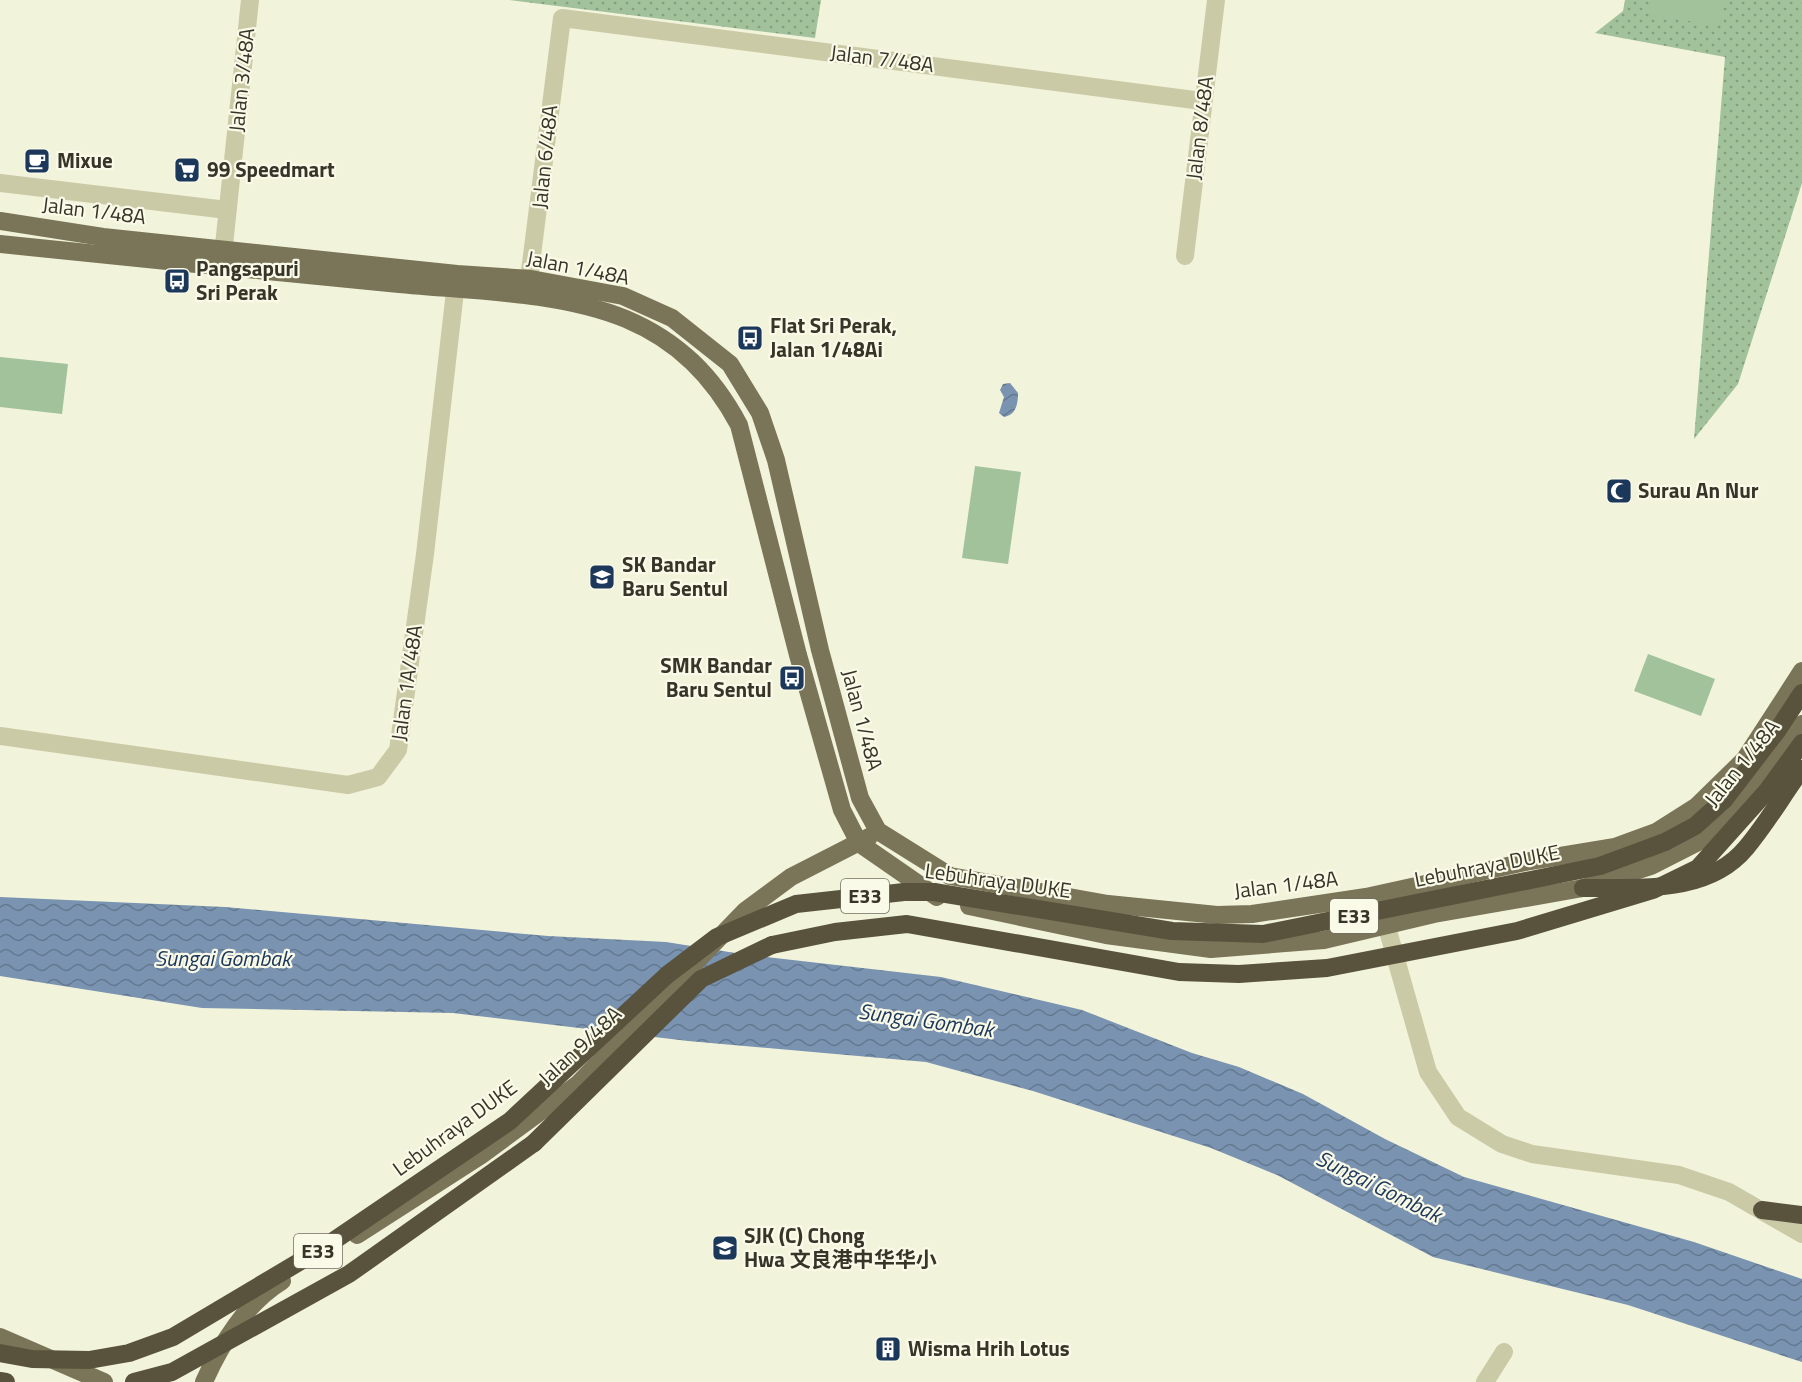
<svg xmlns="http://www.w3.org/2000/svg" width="1802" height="1382" font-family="'Titillium Web','Noto Sans SC',sans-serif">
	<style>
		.green { fill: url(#green-dots) }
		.pitch { fill: #a1c29a }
		.water { fill: url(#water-waves) }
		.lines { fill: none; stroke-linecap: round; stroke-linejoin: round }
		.minor { stroke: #cbcaa7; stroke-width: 18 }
		.major { stroke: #7a7458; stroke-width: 18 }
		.highway { stroke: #59533e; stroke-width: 18 }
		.highway-bridge { stroke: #59533e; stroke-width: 18 }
		.labels { text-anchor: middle; stroke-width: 4.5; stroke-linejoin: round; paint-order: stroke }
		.shield { fill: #fafae8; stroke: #726f62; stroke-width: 1.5 }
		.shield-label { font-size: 20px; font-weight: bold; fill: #373428 }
		.street-label { font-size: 21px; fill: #373428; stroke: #fafae8 }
		.poi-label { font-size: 21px; font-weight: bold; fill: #373428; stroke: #fafae8; text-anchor: start }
		.water-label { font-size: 22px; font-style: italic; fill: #1b375a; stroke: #fafae8 }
	</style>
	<defs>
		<pattern id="green-dots" width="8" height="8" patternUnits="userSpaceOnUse" patternTransform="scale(1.5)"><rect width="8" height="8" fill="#a1c29a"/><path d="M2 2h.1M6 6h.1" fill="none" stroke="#849e7e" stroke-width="1.8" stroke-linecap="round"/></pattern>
		<pattern id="water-waves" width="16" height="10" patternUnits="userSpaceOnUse" patternTransform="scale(1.5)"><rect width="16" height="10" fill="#7993b1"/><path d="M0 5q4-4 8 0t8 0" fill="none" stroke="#647990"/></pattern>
	</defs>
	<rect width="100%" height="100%" fill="#f2f3db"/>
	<g class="green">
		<path d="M509,0H821L815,38Z"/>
		<path d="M1625,0H1802V183L1738,384L1694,439L1725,57L1595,33L1623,11Z"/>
	</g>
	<g class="pitch">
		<path d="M1652,0H1723L1720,25L1650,16Z"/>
		<path d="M0,357L68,364L62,414L0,407Z"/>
		<path d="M975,466L1021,472L1008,564L962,558Z"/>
		<path d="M1648,654L1715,679L1701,716L1634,691Z"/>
	</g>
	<g class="water">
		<path d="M1010,383L1018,393C1018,404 1016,415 1004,417L999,413L1004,397L1000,390L1003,384Z"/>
		<path d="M0,897L225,907L548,936L666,942L748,955L941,977L1082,1010L1192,1053L1239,1067L1303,1094L1385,1139L1464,1177L1694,1242L1802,1279V1362L1628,1305L1433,1257L1277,1175L1211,1148L1033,1091L926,1062L688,1041L453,1013L202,1008L0,976Z"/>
	</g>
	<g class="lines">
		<g class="minor">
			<path d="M0,183L227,210"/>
			<path d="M1185,256L1216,0"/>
			<path d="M222,264L250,0"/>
			<path d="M527,295L562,18L1202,101"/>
			<path d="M0,736L348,785L378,777L398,750L425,554L457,274"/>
			<path d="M1386,924L1428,1072L1458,1117L1502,1144L1532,1154L1679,1175L1729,1192L1802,1234"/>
			<path d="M1485,1382L1504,1352"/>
		</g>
		<g class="major">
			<path d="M0,221L103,237L457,274L531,279L623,296L672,318L730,364L760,413L776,460L820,650L860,798L878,831L950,876L1108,904L1217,915L1252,914L1366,897L1530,861L1615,847L1656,832L1697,806L1745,759L1802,671"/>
			<path d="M0,244C130,257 259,271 389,283C464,291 555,290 626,319C678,341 713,376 739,425L798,655L842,810L859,843L937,897"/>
			<path d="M969,906L1106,935L1211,949L1324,940L1434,914L1583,888L1651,866L1706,838L1734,815L1802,724"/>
			<path d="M357,1235L480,1156L578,1084L745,911L791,877L869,837"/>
			<path d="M0,1337L104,1382"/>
			<path d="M204,1382C220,1345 247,1302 282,1281"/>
		</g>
		<g class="highway">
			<path d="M1583,888C1638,887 1707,895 1746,848C1767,823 1783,795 1802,769"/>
			<path d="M934,892L1172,931L1263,934L1600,866L1665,842L1695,826L1724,800L1777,731L1802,693"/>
			<path d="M534,1143L701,979L772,945"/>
			<path d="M1762,1210L1802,1215"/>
			<path d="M0,1381L6,1382"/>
		</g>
		<g class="highway-bridge">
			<path d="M772,945L835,932L907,924L1179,972L1239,974L1327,968L1517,931L1653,890L1698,868L1767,791L1802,743"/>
			<path d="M0,1353L32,1359L89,1360L129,1353L173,1337L326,1246L510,1121L667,975L717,937L796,904L904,892H934"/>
			<path d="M134,1382L172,1372L349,1274L534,1143"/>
		</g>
	</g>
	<defs>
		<symbol id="cafe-square" viewBox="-11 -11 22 22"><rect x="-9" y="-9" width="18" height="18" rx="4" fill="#1b375a" stroke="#fafae8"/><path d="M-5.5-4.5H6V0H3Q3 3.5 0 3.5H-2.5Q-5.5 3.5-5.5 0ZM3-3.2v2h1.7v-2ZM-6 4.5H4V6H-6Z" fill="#fff"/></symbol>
		<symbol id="supermarket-square" viewBox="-11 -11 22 22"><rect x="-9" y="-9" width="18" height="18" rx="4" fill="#1b375a" stroke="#fafae8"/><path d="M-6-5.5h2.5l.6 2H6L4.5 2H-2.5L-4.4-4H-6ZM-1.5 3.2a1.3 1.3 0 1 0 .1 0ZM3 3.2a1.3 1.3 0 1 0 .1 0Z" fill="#fff"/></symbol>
		<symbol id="bus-square" viewBox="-11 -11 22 22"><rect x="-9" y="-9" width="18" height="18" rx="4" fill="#1b375a" stroke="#fafae8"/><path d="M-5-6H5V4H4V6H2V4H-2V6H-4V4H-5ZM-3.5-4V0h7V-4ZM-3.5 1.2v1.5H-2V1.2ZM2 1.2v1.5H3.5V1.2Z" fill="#fff"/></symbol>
		<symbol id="mosque-square" viewBox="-11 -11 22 22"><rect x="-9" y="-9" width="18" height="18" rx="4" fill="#1b375a" stroke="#fafae8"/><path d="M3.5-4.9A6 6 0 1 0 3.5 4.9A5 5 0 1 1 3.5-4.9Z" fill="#fff"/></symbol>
		<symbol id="school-square" viewBox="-11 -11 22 22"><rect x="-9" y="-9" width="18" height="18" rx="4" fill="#1b375a" stroke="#fafae8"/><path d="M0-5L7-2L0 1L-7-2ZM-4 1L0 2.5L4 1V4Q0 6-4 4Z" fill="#fff"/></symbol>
		<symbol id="building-square" viewBox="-11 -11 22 22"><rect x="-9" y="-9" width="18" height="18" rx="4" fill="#1b375a" stroke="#fafae8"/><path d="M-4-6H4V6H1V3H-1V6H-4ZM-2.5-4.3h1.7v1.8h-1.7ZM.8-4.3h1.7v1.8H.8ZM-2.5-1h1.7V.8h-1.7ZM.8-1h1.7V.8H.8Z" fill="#fff"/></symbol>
	</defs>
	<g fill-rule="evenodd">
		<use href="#cafe-square" x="22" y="146" width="30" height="30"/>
		<use href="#supermarket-square" x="172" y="155" width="30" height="30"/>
		<use href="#bus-square" x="162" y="266" width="30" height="30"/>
		<use href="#bus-square" x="735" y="323" width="30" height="30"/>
		<use href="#mosque-square" x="1604" y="476" width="30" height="30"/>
		<use href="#school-square" x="587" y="562" width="30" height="30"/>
		<use href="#bus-square" x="777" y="663" width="30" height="30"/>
		<use href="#school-square" x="710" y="1233" width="30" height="30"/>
		<use href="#building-square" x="873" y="1334" width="30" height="30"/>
	</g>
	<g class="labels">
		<g class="shield">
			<rect x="841" y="879" width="48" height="34" rx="4.5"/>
			<rect x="1330" y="899" width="48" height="34" rx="4.5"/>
			<rect x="294" y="1234" width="48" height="34" rx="4.5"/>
		</g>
		<g class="shield-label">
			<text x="865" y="903">E33</text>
			<text x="1354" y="923">E33</text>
			<text x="318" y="1258">E33</text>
		</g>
		<g class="street-label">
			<text transform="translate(882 59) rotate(7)" y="7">Jalan 7/48A</text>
			<text transform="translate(242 80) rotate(-84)" y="7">Jalan 3/48A</text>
			<text transform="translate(1200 128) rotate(-83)" y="7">Jalan 8/48A</text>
			<text transform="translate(545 157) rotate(-84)" y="7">Jalan 6/48A</text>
			<text transform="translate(94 211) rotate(7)" y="7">Jalan 1/48A</text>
			<text transform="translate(578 268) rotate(11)" y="7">Jalan 1/48A</text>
			<text transform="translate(407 683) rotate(-82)" y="7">Jalan 1A/48A</text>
			<text transform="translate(862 720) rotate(75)" y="7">Jalan 1/48A</text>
			<text transform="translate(1742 763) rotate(-51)" y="7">Jalan 1/48A</text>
			<text transform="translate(1487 866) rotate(-11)" y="7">Lebuhraya DUKE</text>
			<text transform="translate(998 881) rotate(8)" y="7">Lebuhraya DUKE</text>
			<text transform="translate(1286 885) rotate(-7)" y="7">Jalan 1/48A</text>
			<text transform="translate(580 1046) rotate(-43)" y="7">Jalan 9/48A</text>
			<text transform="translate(455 1128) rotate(-36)" y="7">Lebuhraya DUKE</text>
		</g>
		<g class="poi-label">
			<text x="57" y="168">Mixue</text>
			<text x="207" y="177">99 Speedmart</text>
			<text x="196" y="276">Pangsapuri<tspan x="196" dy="24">Sri Perak</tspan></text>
			<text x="770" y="333">Flat Sri Perak,<tspan x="770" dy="24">Jalan 1/48Ai</tspan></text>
			<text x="1638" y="498">Surau An Nur</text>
			<text x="622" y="572">SK Bandar<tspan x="622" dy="24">Baru Sentul</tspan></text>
			<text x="772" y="673" text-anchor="end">SMK Bandar<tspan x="772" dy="24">Baru Sentul</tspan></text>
			<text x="744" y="1243">SJK (C) Chong<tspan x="744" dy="24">Hwa 文良港中华华小</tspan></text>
			<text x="908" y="1356">Wisma Hrih Lotus</text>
		</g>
		<g class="water-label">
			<text x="223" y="966">Sungai Gombak</text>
			<text transform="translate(926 1020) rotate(8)" y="8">Sungai Gombak</text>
			<text transform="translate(1379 1186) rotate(26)" y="8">Sungai Gombak</text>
		</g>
	</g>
</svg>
